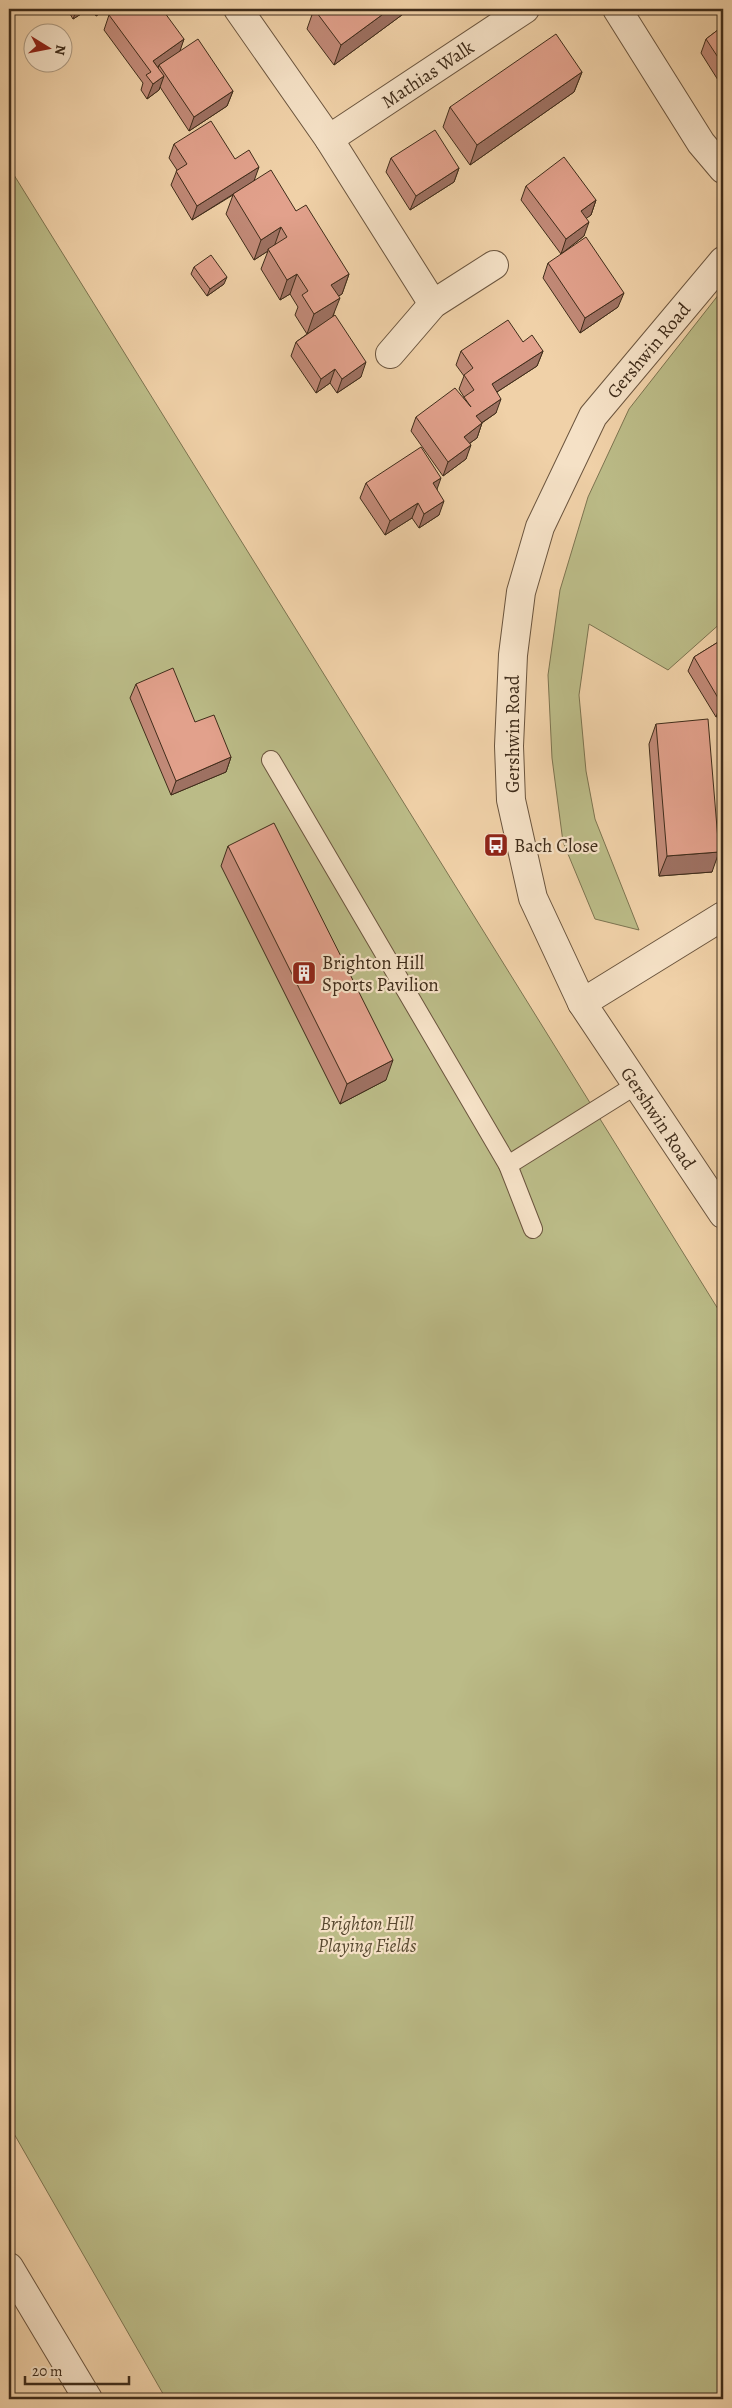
<svg xmlns="http://www.w3.org/2000/svg" width="732" height="2408" font-family="Alegreya,serif">
	<style>
		.green { fill: #bbbb87; stroke: #7d7450 }
		.lines { fill: none; stroke-linecap: round; stroke-linejoin: round }
		.service-casing { stroke: #6b553e; stroke-width: 20 }
		.minor-casing { stroke: #6b553e; stroke-width: 30 }
		.tertiary-casing { stroke: #6b553e; stroke-width: 30 }
		.service { stroke: #f5e1c6; stroke-width: 18 }
		.minor { stroke: #f5e1c6; stroke-width: 28 }
		.tertiary { stroke: #f5e1c6; stroke-width: 28 }
		.wall { fill: #c28a78; stroke: #3f2c1a }
		.shaded-wall { fill: #9e7162; stroke: #3f2c1a }
		.building { fill: #e2a18c; stroke: #3f2c1a }
		.labels { text-anchor: middle; stroke-width: 4.5; stroke-linejoin: round; paint-order: stroke }
		.street-label { font-size: 19px; fill: #3f2c1a; stroke: #f5e1c6 }
		.poi-label { font-size: 19px; fill: #3f2c1a; stroke: #f5e1c6; text-anchor: start }
		.park-label { font-size: 19px; font-style: italic; fill: #584930; stroke: #f5e1c6 }
	</style>
	<rect width="100%" height="100%" fill="#f0d1a8"/>
	<filter id="stains"><feTurbulence type="fractalNoise" baseFrequency=".004" numOctaves="4"/><feColorMatrix values="0 0 0 0 .2 0 0 0 0 .09 0 0 0 0 .02 0 0 0 .5 -.17"/></filter>
	<radialGradient id="worn" r=".72"><stop offset=".6" stop-color="#630" stop-opacity="0"/><stop offset="1" stop-color="#630" stop-opacity=".3"/></radialGradient>
	<g class="green">
		<path d="M9,167L723,1317V2399H166L9,2125Z"/>
		<path d="M723,289V621L668,670L589,624L579,695L586,771L595,819L639,930L595,919L563,842L552,758L548,675L560,590L588,497L629,409Z"/>
	</g>
	<g class="lines">
		<defs>
			<g id="service">
				<path d="M271,760L508,1165L533,1229"/>
				<path d="M508,1165L636,1085"/>
			</g>
			<g id="minor">
				<path d="M238,9L329,139L433,304"/>
				<path d="M617,9L701,143L723,169"/>
				<path id="s1" d="M329,139L525,9"/>
				<path id="s2" d="M723,261L593,416L540,527L521,592L513,655L509,746L511,800L533,898L582,1003L723,1214"/>
				<path d="M390,354L433,304L494,265"/>
				<path d="M582,1003L723,916"/>
			</g>
			<path id="tertiary" d="M9,2267L88,2399"/>
		</defs>
		<use href="#service" class="service-casing"/>
		<use href="#minor" class="minor-casing"/>
		<use href="#tertiary" class="tertiary-casing"/>
		<use href="#service" class="service"/>
		<use href="#minor" class="minor"/>
		<use href="#tertiary" class="tertiary"/>
	</g>
	<g class="wall">
		<path d="M67,9H89L73,19Z"/>
		<path d="M91,9H107L96,16Z"/>
		<path d="M314,9H410L334,65L307,29Z"/>
		<path d="M109,15L184,39L179,51L233,91L227,106L189,131L160,87L159,90L147,99L141,90L143,83L104,30Z"/>
		<path d="M723,26V88L701,53L706,39Z"/>
		<path d="M582,72L574,92L470,165L443,127L450,107Z"/>
		<path d="M174,144L235,159L255,180L296,211L349,274L342,294L338,296L333,317L361,377L337,393L330,383L316,393L291,356L296,342L307,334L295,315L298,307L290,294L280,300L261,269L268,251L254,260L226,214L233,195L192,220L171,185L177,170L169,158Z"/>
		<path d="M391,158L459,168L454,182L410,210L386,172Z"/>
		<path d="M526,186L596,200L591,215L586,218L584,236L561,254L521,200Z"/>
		<path d="M548,263L618,307L580,333L543,278Z"/>
		<path d="M194,267L224,284L207,296L191,274Z"/>
		<path d="M523,342L543,351L537,366L497,392L496,413L482,423L477,438L470,443L466,459L443,476L411,431L416,417L464,398V397L459,389L464,376L456,365L461,351Z"/>
		<path d="M366,483L437,489L439,515L419,528L412,518L385,535L360,498Z"/>
		<path d="M723,639V713L716,717L688,671L694,657Z"/>
		<path d="M136,684L195,722L231,757L226,772L171,795L130,698Z"/>
		<path d="M656,724L712,872L659,876L649,744Z"/>
		<path d="M228,846L386,1080L340,1104L221,866Z"/>
	</g>
	<g class="shaded-wall">
		<path d="M77,9H89L73,19Z"/>
		<path d="M99,9H107L96,16Z"/>
		<path d="M390,9H410L334,65L341,45Z"/>
		<path d="M184,39L179,54L159,65L158,68L153,61Z"/>
		<path d="M582,72L574,92L470,165L477,145Z"/>
		<path d="M164,76L159,90L147,99L153,84Z"/>
		<path d="M233,91L227,106L189,131L194,117Z"/>
		<path d="M259,167L254,181L192,220L197,206Z"/>
		<path d="M459,168L454,182L410,210L416,196Z"/>
		<path d="M596,200L591,215L576,226L581,211Z"/>
		<path d="M589,222L584,236L561,254L566,239Z"/>
		<path d="M281,227L274,247L268,249V251L254,260L261,240Z"/>
		<path d="M297,274L290,294L280,300L287,280Z"/>
		<path d="M349,274L342,294L324,305L331,285Z"/>
		<path d="M227,277L224,284L207,296L210,289Z"/>
		<path d="M624,293L618,307L580,333L585,318Z"/>
		<path d="M340,298L332,318L307,334L314,314Z"/>
		<path d="M543,351L537,366L486,399L492,384Z"/>
		<path d="M366,362L361,377L337,393L342,379Z"/>
		<path d="M335,369L330,383L316,393L321,379Z"/>
		<path d="M501,399L496,413L471,430L476,416Z"/>
		<path d="M482,423L477,438L459,451L464,437Z"/>
		<path d="M471,445L466,459L443,476L448,462Z"/>
		<path d="M441,478L436,492L433,483Z"/>
		<path d="M444,501L439,515L419,528L424,514Z"/>
		<path d="M418,503L412,518L385,535L390,521Z"/>
		<path d="M723,702V713L716,717L721,703Z"/>
		<path d="M231,757L226,772L171,795L176,781Z"/>
		<path d="M719,852L712,872L659,876L667,856Z"/>
		<path d="M393,1060L386,1080L340,1104L347,1084Z"/>
	</g>
	<g class="building">
		<path d="M118,9H162L184,39L153,61L164,76L153,84L146,75L151,72L109,15Z"/>
		<path d="M314,9H390L341,45Z"/>
		<path d="M723,26V65L706,39Z"/>
		<path d="M556,34L582,72L477,145L450,107Z"/>
		<path d="M198,39L233,91L194,117L159,65Z"/>
		<path d="M211,121L235,159L249,150L259,167L197,206L176,171L187,164L174,144Z"/>
		<path d="M435,130L459,168L416,196L391,158Z"/>
		<path d="M564,157L596,200L581,211L589,222L566,239L526,186Z"/>
		<path d="M271,170L296,211L306,205L349,274L331,285L340,298L314,314L302,295L308,291L297,274L287,280L268,249L287,237L281,227L261,240L233,194Z"/>
		<path d="M586,237L624,293L585,318L548,263Z"/>
		<path d="M211,255L227,277L210,289L194,267Z"/>
		<path d="M335,315L366,362L342,379L335,369L321,379L296,342Z"/>
		<path d="M508,320L523,342L532,335L543,351L492,384L501,399L476,416L482,423L464,437L471,445L448,462L416,417L455,388L471,407L464,397L474,390L464,375L473,368L461,351Z"/>
		<path d="M421,447L441,478L433,483L444,501L424,514L418,503L390,521L366,483Z"/>
		<path d="M723,639V702L721,703L694,657Z"/>
		<path d="M173,668L195,722L214,715L231,757L176,781L136,684Z"/>
		<path d="M708,719L719,852L667,856L656,724Z"/>
		<path d="M274,823L393,1060L347,1084L228,846Z"/>
	</g>
	<defs>
		<symbol id="bus-square" viewBox="-11 -11 22 22"><rect x="-9" y="-9" width="18" height="18" rx="4" fill="#8f2418" stroke="#f5e1c6"/><path d="M-5-6H5V4H4V6H2V4H-2V6H-4V4H-5ZM-3.5-4V0h7V-4ZM-3.5 1.2v1.5H-2V1.2ZM2 1.2v1.5H3.5V1.2Z" fill="#fff"/></symbol>
		<symbol id="building-square" viewBox="-11 -11 22 22"><rect x="-9" y="-9" width="18" height="18" rx="4" fill="#8f2418" stroke="#f5e1c6"/><path d="M-4-6H4V6H1V3H-1V6H-4ZM-2.5-4.3h1.7v1.8h-1.7ZM.8-4.3h1.7v1.8H.8ZM-2.5-1h1.7V.8h-1.7ZM.8-1h1.7V.8H.8Z" fill="#fff"/></symbol>
	</defs>
	<g fill-rule="evenodd">
		<use href="#bus-square" x="482" y="831" width="28" height="28"/>
		<use href="#building-square" x="290" y="959" width="28" height="28"/>
	</g>
	<g class="labels">
		<g class="street-label">
			<text dy="7" stroke="none"><textPath href="#s1" startOffset="118">Mathias Walk</textPath></text>
			<text transform="translate(648 350) rotate(-50)" y="7">Gershwin Road</text>
			<text transform="translate(512 734) rotate(-90)" y="7">Gershwin Road</text>
			<text dy="7" stroke="none"><textPath href="#s2" startOffset="956">Gershwin Road</textPath></text>
		</g>
		<g class="poi-label">
			<text x="514" y="852">Bach Close</text>
			<text x="322" y="969">Brighton Hill<tspan x="322" dy="22">Sports Pavilion</tspan></text>
		</g>
		<g class="park-label">
			<text x="367" y="1930">Brighton Hill<tspan x="367" dy="22">Playing Fields</tspan></text>
		</g>
	</g>
	<rect width="732" height="2408" fill="none" stroke="#f0d1a8" stroke-width="30"/>
	<rect x="10" y="10" width="712" height="2388" fill="none" stroke="#3f2c1a" stroke-width="2.5"/>
	<rect x="15" y="15" width="702" height="2378" fill="none" stroke="#3f2c1a"/>
	<g transform="translate(48 48) rotate(100)"><circle r="24" fill="#f5e1c6" stroke="#ac9981"/>
	<path d="M0-4L9 19L0 12L-9 19Z" fill="#8f2418"/>
	<text y="-8" font-size="14" font-weight="bold" text-anchor="middle" fill="#3f2c1a">N</text>
	</g>
	<path d="M25 2376v8h104v-8" fill="none" stroke="#3f2c1a" stroke-width="2.5"/>
	<text x="32" y="2376" font-size="15" fill="#3f2c1a" stroke="#f5e1c6" stroke-width="4" paint-order="stroke">20 m</text>
	<rect width="100%" height="100%" filter="url(#stains)"/>
	<rect width="100%" height="100%" fill="url(#worn)"/>
</svg>
